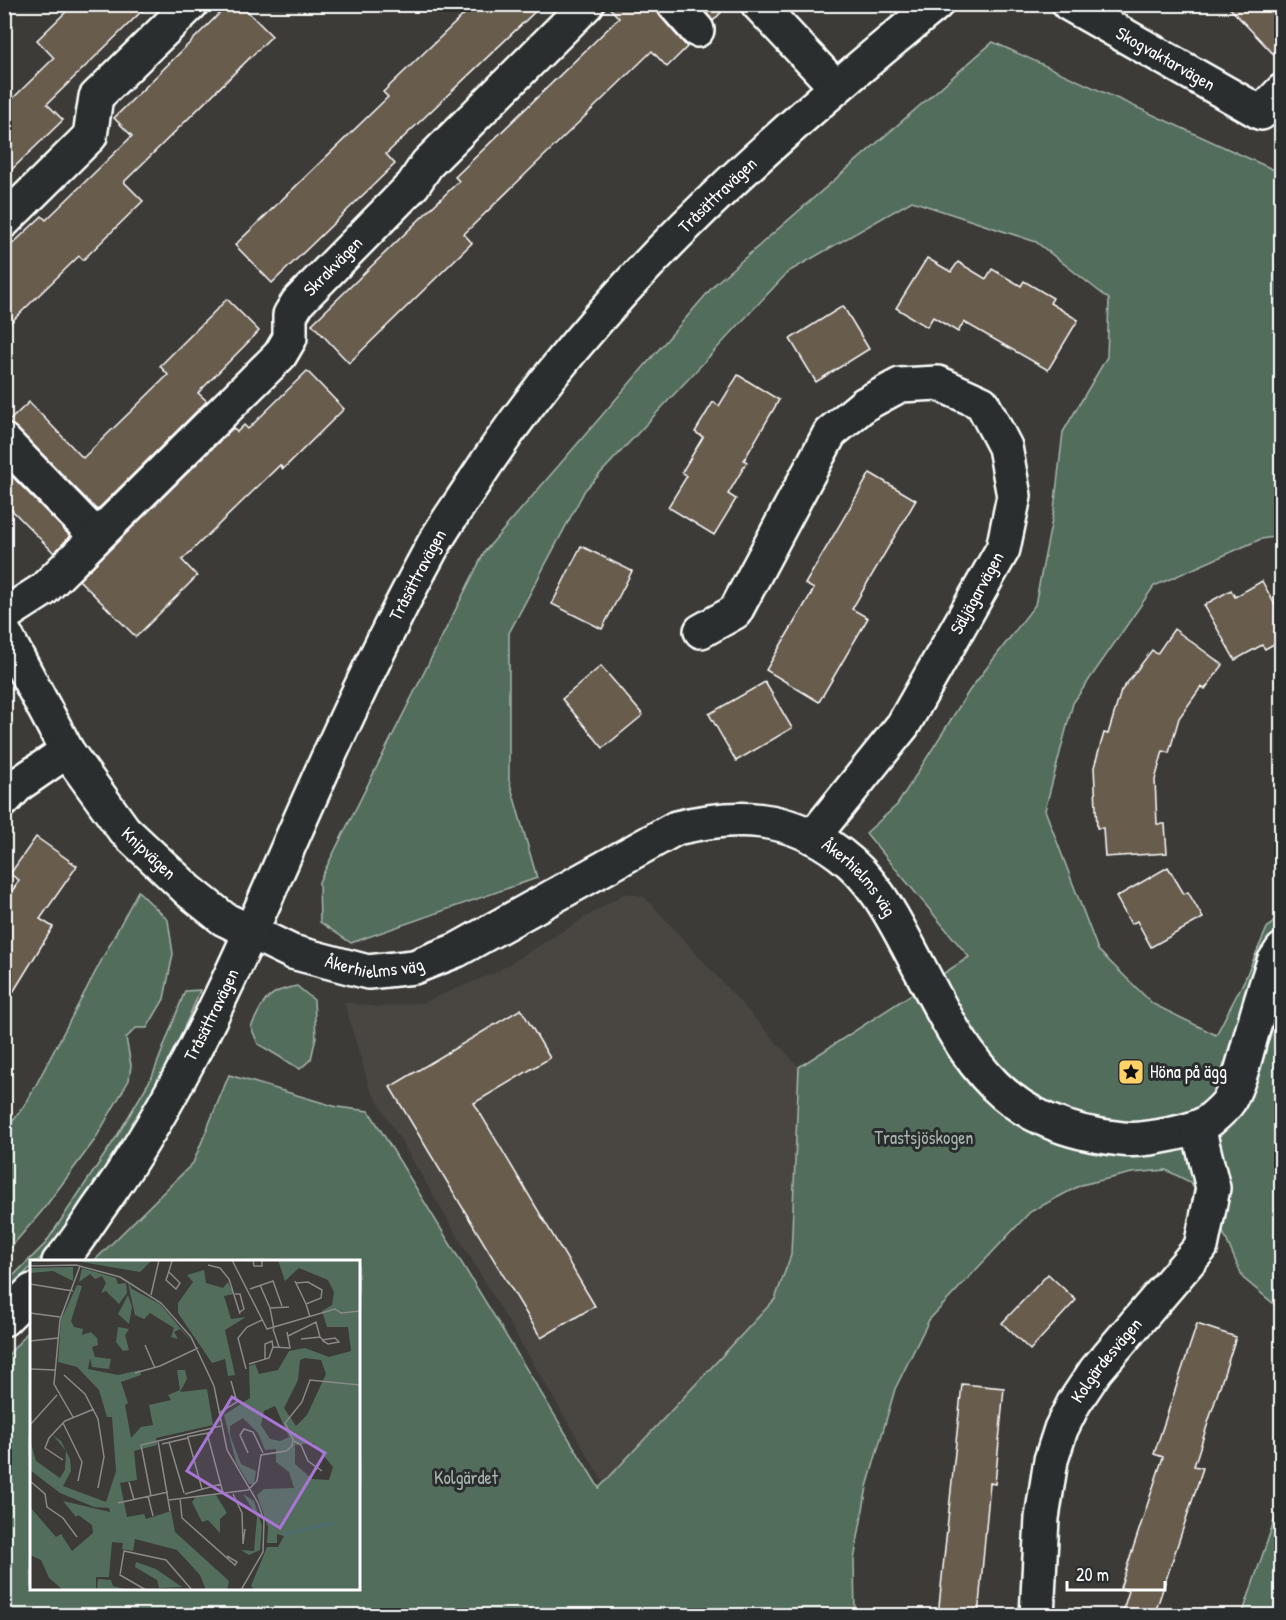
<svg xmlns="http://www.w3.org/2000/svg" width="1286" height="1620" font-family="'Patrick Hand',sans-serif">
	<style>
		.built { fill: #49453f }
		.green { fill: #526d5c; stroke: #a8b6ae; stroke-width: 1.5 }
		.building { fill: #675b4e; stroke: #fff; stroke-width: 1.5 }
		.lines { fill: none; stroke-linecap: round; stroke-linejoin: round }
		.minor-casing { stroke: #fff; stroke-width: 38 }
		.minor { stroke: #2a2d2e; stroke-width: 33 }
		.labels { text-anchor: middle; stroke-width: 6; stroke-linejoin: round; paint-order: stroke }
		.street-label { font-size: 18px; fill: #fff; stroke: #2a2d2e }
		.poi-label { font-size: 18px; fill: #fff; stroke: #2a2d2e; text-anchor: start }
		.park-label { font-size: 18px; fill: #a8b6ae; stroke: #2a2d2e }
		.inset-river { fill: none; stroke: #4e6c70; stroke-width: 3 }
		.inset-road { fill: none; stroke: #8a8988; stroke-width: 1.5 }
		.view { fill: #a976d5; fill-opacity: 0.15; stroke: #a976d5; stroke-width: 3 }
		.inset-edge { fill: none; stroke: #fff; stroke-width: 3 }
	</style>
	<rect width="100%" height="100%" fill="#3c3b38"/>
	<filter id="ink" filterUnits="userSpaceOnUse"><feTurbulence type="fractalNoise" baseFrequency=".0167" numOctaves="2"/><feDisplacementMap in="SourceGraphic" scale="12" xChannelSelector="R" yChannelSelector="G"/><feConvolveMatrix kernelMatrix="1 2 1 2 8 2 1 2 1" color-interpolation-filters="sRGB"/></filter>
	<g filter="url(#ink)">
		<path class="built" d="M625,893L645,897L799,1067L791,1255L775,1299L604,1483L369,1087L344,1002L379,1007L424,1002L496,972Z"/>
		<g class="green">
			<path d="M993,42L1281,173V536L1261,539L1154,586L1073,703L1045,810L1098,950L1153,1004L1216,1035L1245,979L1267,928L1281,915V1310L1243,1278L1223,1232L1190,1182L1166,1170L1132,1173L1081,1185L1030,1212L929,1320L895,1389L867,1487L854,1560L855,1615L5,1616V1359L31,1328L32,1588H358V1262L94,1261L193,1163L229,1075L337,1107L369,1111L599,1488L775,1299L791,1255L799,1067L969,957L866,833L897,805L969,691L1035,605L1054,510L1063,432L1107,357L1109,299L1036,242L912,201L788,272L585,490L509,633V780L537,878L351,943L320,922L319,882L485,551L716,283Z"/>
			<path d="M138,891L168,920L173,954L164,999L147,1028H136L126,1038L131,1065L129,1080L94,1141L42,1211L5,1254V1132L28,1100Z"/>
			<path d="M297,986L314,1000L316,1037L311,1059L300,1069L258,1044L251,1027C264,1000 267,991 297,986Z"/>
			<path d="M200,990C162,1088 105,1174 42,1257L37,1261L32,1262L31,1267L5,1293V1284L45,1244L117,1136L152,1077L185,991Z"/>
			<path d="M1281,1501V1615H1242Z"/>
		</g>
		<g class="building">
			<path d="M74,4H149L47,104L63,120L4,177V107L54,58L37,40Z"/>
			<path d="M229,4H240L272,36L124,182L143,201L83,260L79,256L4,329V252L42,216L46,220L132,136L114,118Z"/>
			<path d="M475,4H543L386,154L395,164L272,283L235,245L388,97L383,92Z"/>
			<path d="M606,4H656L660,16L687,47L667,67L652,51L464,234L472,243L349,363L312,324L459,181L455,177L619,18Z"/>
			<path d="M699,4H729L713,21Z"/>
			<path d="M1226,4H1281V62Z"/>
			<path d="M927,258L951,272L958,262L986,279L992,269L1021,286L1024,281L1053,298L1050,303L1078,320L1048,370L964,322L958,332L933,317L927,327L896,308Z"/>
			<path d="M227,299L259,331L198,393L207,401L97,510L17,428L7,423L29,402L83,458L168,375L160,366Z"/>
			<path d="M843,306L869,349L816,382L790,339Z"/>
			<path d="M307,371L344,409L283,469L280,465L182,560L197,576L136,637L79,580L233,428L237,432L244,425L248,429Z"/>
			<path d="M738,375L779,400L744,460L747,462L728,494L736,499L714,535L668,507L687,476L682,472L703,437L695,432L713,402L719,406Z"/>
			<path d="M4,468L70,536L54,553L4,502Z"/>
			<path d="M870,473L916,500L852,609L868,618L819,702L766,670L814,589L805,584Z"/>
			<path d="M581,546L632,571L602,629L552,604Z"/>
			<path d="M1262,581L1281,616V640L1265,649L1262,645L1235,660L1204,605L1231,590L1235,597Z"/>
			<path d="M1174,629L1223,665L1205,689L1201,687L1179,718L1169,753L1163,751L1155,780L1157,824H1165L1167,853L1105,857L1103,828H1097L1094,767L1104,733L1108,734L1121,691L1152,650L1157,654Z"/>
			<path d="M601,666L643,715L603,748L562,699Z"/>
			<path d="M765,682L792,728L736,761L709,714Z"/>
			<path d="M36,837L77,866L40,919L53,927L4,1007V905L19,880L10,874Z"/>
			<path d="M1168,867L1184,894L1188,892L1203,918L1151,947L1137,921L1131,924L1116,897Z"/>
			<path d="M521,1009L550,1058L474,1103L595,1306L541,1338L390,1087Z"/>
			<path d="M1048,1274L1076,1300L1030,1350L1002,1323Z"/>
			<path d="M1197,1324L1236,1337L1194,1466L1203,1468L1154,1616H1121L1129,1591L1120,1588L1163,1457L1154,1454Z"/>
			<path d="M962,1384L1004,1388L995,1484L990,1483L978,1616H938Z"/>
		</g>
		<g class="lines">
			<defs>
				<g id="minor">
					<path d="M674,4L697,30"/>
					<path d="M758,4L836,87"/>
					<path id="s1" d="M1069,4L1261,113L1282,91"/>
					<path d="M4,221L90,136L96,97L191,4"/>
					<path d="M4,441L96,536"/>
					<path id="s2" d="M4,615L43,590L280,355L290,338V315L298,302L413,185L427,164L587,4"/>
					<path d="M701,631L735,612L830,433L865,404L900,385L938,383L982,403L1005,447L1014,496L1003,549L903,725L813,837"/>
					<path id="s3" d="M4,632L67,751L124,830L189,891L224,919L292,952L368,972L414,967L457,950L676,828C736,814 788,814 840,854C871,877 889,910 907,944C963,1049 989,1125 1122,1139C1138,1141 1157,1137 1172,1134C1185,1131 1199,1129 1210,1120C1216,1115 1225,1107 1229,1101C1240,1081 1245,1058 1251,1036C1258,1011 1265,987 1274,962L1282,950"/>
					<path d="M4,800L19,784L67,751"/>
					<path id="s4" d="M59,1262C77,1243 90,1219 105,1199C176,1098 227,987 276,875C324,765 373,656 430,551C442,528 458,507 472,485C595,294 762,147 936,4"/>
					<path d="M4,1319L32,1291"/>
					<path id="s5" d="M1037,1616L1042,1518L1051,1460L1061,1429L1074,1403L1096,1370L1201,1247L1213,1188L1198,1127"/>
				</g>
			</defs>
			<use href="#minor" class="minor-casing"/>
			<use href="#minor" class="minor"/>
		</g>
	</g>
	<defs>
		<symbol id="sight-square" viewBox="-11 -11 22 22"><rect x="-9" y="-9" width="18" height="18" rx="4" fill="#ffd166" stroke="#2a2d2e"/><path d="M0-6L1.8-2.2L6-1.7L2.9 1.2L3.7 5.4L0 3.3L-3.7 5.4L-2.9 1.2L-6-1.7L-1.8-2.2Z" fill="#111"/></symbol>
	</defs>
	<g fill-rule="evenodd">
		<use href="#sight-square" x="1116" y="1057" width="30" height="30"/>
	</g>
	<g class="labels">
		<g class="street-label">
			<text dy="6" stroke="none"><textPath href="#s1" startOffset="111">Skogvaktarvägen</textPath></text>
			<text dy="6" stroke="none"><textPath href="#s4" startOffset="1263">Tråsättravägen</textPath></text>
			<text dy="6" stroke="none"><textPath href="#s2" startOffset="488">Skrakvägen</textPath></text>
			<text dy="6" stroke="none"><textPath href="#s4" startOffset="777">Tråsättravägen</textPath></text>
			<text transform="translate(977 593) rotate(-61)" y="6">Säljägarvägen</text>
			<text dy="6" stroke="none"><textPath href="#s3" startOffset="266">Knipvägen</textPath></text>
			<text dy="6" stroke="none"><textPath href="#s3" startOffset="1066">Åkerhielms väg</textPath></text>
			<text dy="6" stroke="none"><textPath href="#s3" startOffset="526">Åkerhielms väg</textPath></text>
			<text dy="6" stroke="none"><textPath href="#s4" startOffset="291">Tråsättravägen</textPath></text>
			<text dy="6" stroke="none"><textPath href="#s5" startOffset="272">Kolgärdesvägen</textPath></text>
		</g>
		<g class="poi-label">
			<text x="1150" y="1078">Höna på ägg</text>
		</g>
		<g class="park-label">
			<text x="924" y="1144">Trastsjöskogen</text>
			<text x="466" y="1484">Kolgärdet</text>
		</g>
	</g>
	<g transform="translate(30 1260)">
		<rect width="330" height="330" fill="#3c3b38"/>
		<path d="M40,0H122L110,12ZM248,0H330V330H225L221,326L237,287H248L254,276L247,274V283H237L238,267L227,235L234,229L264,228L259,212L246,202V189L235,190L228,173L213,158L200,166V175L211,204L226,211L224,224H219L206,202L194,155L220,138L219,106L225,104L229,114L248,110L259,91L264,90L275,88L299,97L321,91L318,67H297L292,51L302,45L304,32L298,20L269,8L255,21ZM275,98L291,100L296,114L277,155L266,166L254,148L268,120L270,100ZM245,146L259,177L250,181L240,179L231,165L234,151ZM283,183L303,207L299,220L282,219L265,204V185ZM43,7V21L23,11L0,13V8ZM52,8L86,18L88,24L96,23L97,33L89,44L76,31L71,33L76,23L72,16L65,19L60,14L49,22ZM174,10L176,23L193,28L198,22L204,34L194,36L201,59L216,57L195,70L205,115L198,116L195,99L182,103L148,53V43L163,22L157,15ZM98,23L102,29L130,44L164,84L150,69L144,72L148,79L141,77L144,68L120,53L114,59L105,55ZM47,25L52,26L41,61L44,67L53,69L52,75L61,72L67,78L68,85L62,87L65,97L81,99L79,109L62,107L60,98L58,109L88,115L110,110L111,115L91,122L98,143L95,145L101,178L111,167L123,165L119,145L141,140L138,135L150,130L147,110H155L157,119L150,132L177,129L183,165L126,178L127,185L104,191L107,220L90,223L97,257L114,254L116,259L141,251L145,272L199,321L197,330H176L170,315L147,290L105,279L103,291L92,289L93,283L82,282L79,317H66V330H33L19,318L11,300L0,295V247L26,277L31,274L42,291L63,273L62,265L48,255L46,257L33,241L80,252L79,248L64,247L30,233L0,210V180L6,201L30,218L35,210L36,191L23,175L31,181L40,199L41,211L33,226L76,242L86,211L82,157H77L69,130L47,107L28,102L31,60ZM98,35L102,47L99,64L88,54ZM88,67L99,69L95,75L99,90L93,91L86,82ZM213,234L224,241L232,266L230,290L219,295L211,290L224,291L227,257ZM186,235L197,253L190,259V273L178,260L172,262L162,242L166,237ZM106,302L126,309L152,327L129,328L127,320L105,307ZM68,319L81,320L83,326L98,330L67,329Z" fill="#526d5c" fill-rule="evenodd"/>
		<path class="inset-river" d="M253,274L303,263"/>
		<path class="inset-road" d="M202,0L237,69L305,49L311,53L330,51M223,0L224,6H232V0M178,5L190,8L199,19L210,54M0,6L46,5L90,17L131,43L161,77L184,126L197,190L228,243L234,261L233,292L211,330M139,12L150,23L146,29L136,20L138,14L142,1M265,21L276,44M266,23L278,22L292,30L291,38L276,44L280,57M0,24L43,31M230,25L240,48L244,69M220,29L243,21L252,46M205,34H210L214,49L210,52M121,35L129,0M240,48L259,47M0,53L30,57M243,69L249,87M258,76L286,62L290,77L271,79M290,77L292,79L293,81L298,84L309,82L305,78L292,80M0,81L28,78M115,85L125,108M235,99V84L242,81L243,87L260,88L257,72M219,104L239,98L243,87M1,109L25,110M216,109L208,78L217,67L232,60M105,113L130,106L168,88M34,115L55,134L68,159L74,197L68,228M189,153L207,142L201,121M43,157L24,124L30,60L50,6M33,163L52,202L48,221M0,165L27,135M177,173L193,233M157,177L183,172M128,181L140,251M264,181L271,185L278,201L292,211M139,182L154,233M132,184L158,178L172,229M218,193L210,175L214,169L223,172L233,193M33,200L15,188L19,178L35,161L64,149M0,221L15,234L17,247L33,258L47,277M99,222L104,240M155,234L191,224M203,234L212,253L213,284L215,269M118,236L123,256M121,236L111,185L191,166M150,238L152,258L205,305L207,302L197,296M139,240L218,230L227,221L231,195L256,191L262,186L263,179L255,163L272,142L280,120L330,125M88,243L138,232M116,330L90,315L94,291L136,300L162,330"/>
		<path class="view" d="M202,137L295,193L250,268L157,211Z"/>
		<rect width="330" height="330" class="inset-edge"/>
	</g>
	<rect width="1286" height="1620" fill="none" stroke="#2a2d2e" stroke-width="24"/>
	<rect x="12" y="12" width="1262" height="1596" fill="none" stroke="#fff" stroke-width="2" filter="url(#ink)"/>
	<path d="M1067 1581v9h98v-9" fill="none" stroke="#ffffff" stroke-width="3"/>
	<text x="1076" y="1581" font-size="18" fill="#ffffff" stroke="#2a2d2e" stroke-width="4.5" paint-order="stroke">20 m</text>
</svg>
